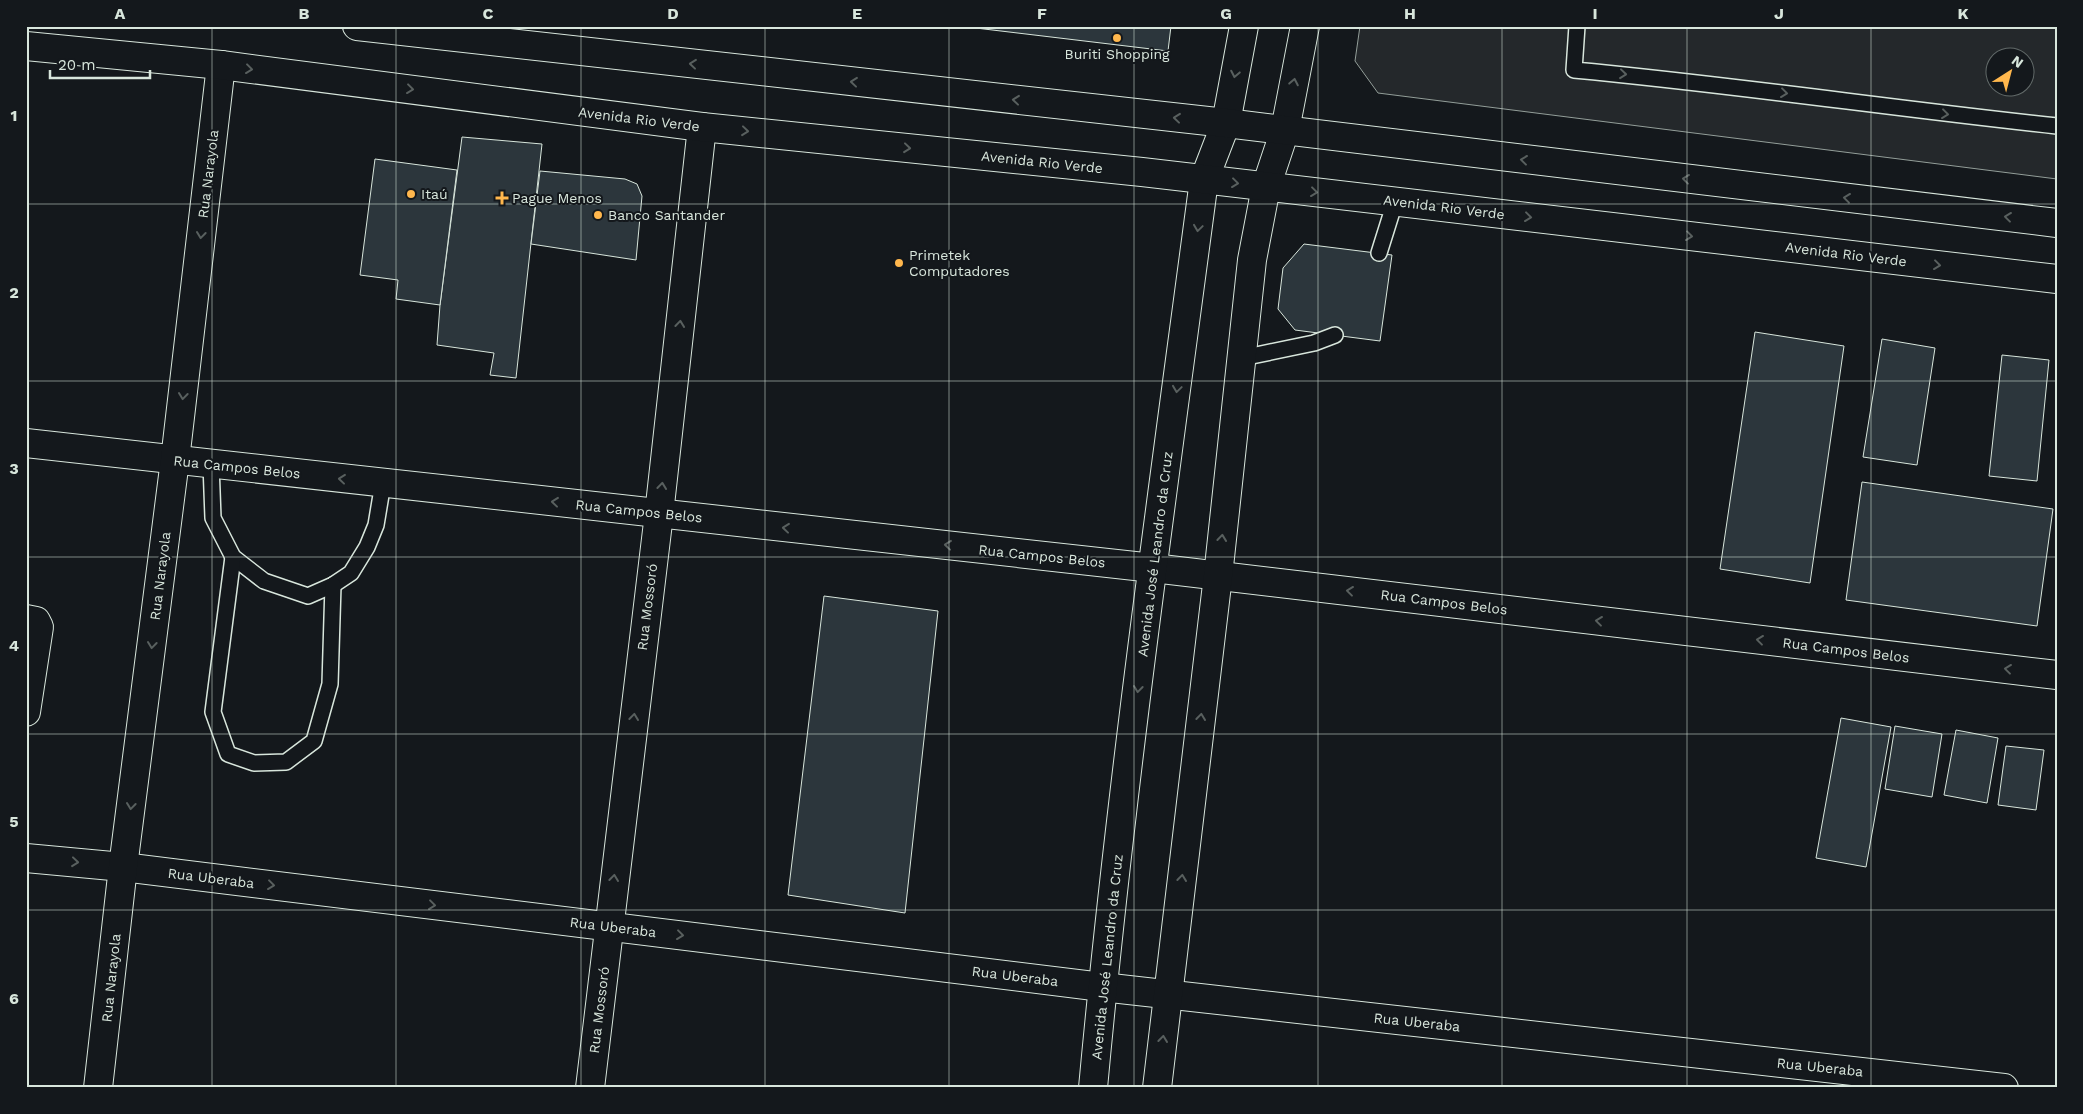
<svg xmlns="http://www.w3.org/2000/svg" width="2083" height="1114" viewBox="0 0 2083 1114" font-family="'Work Sans',sans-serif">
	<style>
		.parking { fill: #24282b; stroke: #939e99; fill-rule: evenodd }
		.building { fill: #2c363c; stroke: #d8e6dc }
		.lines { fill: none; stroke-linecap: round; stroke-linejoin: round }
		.service-casing { stroke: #d8e6dc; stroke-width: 18 }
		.minor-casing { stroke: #d8e6dc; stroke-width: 30 }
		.tertiary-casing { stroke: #d8e6dc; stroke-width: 30 }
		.primary-casing { stroke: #d8e6dc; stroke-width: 30 }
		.service { stroke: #14181c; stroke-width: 15 }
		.minor { stroke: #14181c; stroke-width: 28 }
		.tertiary { stroke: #14181c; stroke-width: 28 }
		.primary { stroke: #14181c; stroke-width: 28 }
		.oneway { stroke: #59605f }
		.grid { fill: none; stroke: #d8e6dc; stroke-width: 1; stroke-opacity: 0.55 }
		.poi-dot { fill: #ffb74d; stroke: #14181c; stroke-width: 2 }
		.labels { text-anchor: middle; stroke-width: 4; stroke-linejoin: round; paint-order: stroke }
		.poi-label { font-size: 14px; fill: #d8e6dc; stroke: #14181c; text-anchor: start }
		.street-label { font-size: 14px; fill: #d8e6dc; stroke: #14181c }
		.neatline { fill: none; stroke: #d8e6dc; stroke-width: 2 }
		.grid-label { font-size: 16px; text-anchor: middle; font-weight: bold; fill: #d8e6dc }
	</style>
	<rect width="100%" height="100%" fill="#14181c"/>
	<path class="parking" d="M1360 26H2057V179L1378 93 1355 61ZM1996 58H2026V88H1996Z"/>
	<g class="building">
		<path d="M959 26H1171L1168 51Z"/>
		<path d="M462 137 542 144 516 378 490 375 494 353 437 345 440 305Z"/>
		<path d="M375 159 457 170 440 305 396 299 398 280 360 275Z"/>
		<path d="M540 171 625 179 637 184 642 196 636 260 531 244Z"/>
		<path d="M1304 244 1392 255 1380 341 1295 330 1278 309 1283 268Z"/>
		<path d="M1755 332 1844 346 1810 583 1720 569Z"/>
		<path d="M1882 339 1935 348 1917 465 1863 457Z"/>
		<path d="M2002 355 2049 360 2037 481 1989 476Z"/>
		<path d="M1862 482 2053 509 2037 626 1846 600Z"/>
		<path d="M824 596 938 611 905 913 788 895Z"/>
		<path d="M1841 718 1891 727 1866 867 1816 858Z"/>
		<path d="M1895 726 1942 734 1932 797 1885 789Z"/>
		<path d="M1956 730 1998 738 1987 803 1944 795Z"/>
		<path d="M2006 746 2044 750 2036 810 1998 805Z"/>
	</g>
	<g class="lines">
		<g class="service-casing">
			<g id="service">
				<path d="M1577 26 1574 70C1736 85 1896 109 2057 126"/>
				<path d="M1379 253 1395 202"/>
				<path d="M1242 358 1314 343 1335 335"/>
				<path d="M211 464 213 518 233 557 264 581 308 596 333 585 351 573 367 547 376 525 383 483"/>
				<path d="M233 557 213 712 228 754 254 763 286 762 314 741 330 684 333 585"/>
			</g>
		</g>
		<g class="minor-casing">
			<g id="minor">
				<path d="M26 443 1153 568 2057 675"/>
				<path d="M26 619 36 621 39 627 26 712"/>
				<path d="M26 858 123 867 1102 987 2004 1088"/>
				<path d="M98 1088 123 867 175 460 221 65"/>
				<path d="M590 1088 659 514 702 127"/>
			</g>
		</g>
		<g class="tertiary-casing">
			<g id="tertiary">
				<path d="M1093 1088C1121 784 1164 482 1204 180L1226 123 1244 26"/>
				<path d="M1157 1088 1218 576 1252 260 1266 187 1285 130 1305 26"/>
			</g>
		</g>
		<g class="primary-casing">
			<g id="primary">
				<path d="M357 26 1226 123 2057 223"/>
				<path d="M26 46 221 65 702 127 1142 172 2057 279"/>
			</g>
		</g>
		<use href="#service" class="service"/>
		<use href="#minor" class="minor"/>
		<use href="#tertiary" class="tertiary"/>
		<use href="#primary" class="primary"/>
	</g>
	<defs><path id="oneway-chevron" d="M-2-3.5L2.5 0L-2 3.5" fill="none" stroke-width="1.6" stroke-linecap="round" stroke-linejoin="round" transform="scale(1.25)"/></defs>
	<g class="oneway">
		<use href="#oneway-chevron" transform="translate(693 64) rotate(-174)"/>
		<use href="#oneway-chevron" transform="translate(249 69) rotate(7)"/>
		<use href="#oneway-chevron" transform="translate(1235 74) rotate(101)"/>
		<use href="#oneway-chevron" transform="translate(1623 74) rotate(6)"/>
		<use href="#oneway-chevron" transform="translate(854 82) rotate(-174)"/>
		<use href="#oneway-chevron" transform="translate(1294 82) rotate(-79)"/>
		<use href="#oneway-chevron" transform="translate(410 89) rotate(7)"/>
		<use href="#oneway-chevron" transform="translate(1784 93) rotate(7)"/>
		<use href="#oneway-chevron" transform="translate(1016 100) rotate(-174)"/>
		<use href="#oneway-chevron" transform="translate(1945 114) rotate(7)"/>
		<use href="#oneway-chevron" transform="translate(1177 118) rotate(-174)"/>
		<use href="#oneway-chevron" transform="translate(745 131) rotate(6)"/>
		<use href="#oneway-chevron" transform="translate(907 148) rotate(6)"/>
		<use href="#oneway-chevron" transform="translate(1524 160) rotate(-173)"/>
		<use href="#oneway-chevron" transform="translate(1686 179) rotate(-173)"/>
		<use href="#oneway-chevron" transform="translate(1235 183) rotate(7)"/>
		<use href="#oneway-chevron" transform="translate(1314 192) rotate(7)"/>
		<use href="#oneway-chevron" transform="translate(1847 198) rotate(-173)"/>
		<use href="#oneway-chevron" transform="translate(1528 217) rotate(7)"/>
		<use href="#oneway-chevron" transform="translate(2008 217) rotate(-173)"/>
		<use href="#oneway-chevron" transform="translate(1198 228) rotate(98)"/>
		<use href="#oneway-chevron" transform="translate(201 235) rotate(97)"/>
		<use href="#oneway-chevron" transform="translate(1689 236) rotate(7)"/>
		<use href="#oneway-chevron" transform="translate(1937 265) rotate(7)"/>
		<use href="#oneway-chevron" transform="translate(680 324) rotate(-84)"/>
		<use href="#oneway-chevron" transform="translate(1177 389) rotate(98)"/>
		<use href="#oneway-chevron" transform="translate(183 396) rotate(97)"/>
		<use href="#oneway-chevron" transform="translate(342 479) rotate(-174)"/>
		<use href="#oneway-chevron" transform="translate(662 486) rotate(-84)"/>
		<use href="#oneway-chevron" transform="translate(555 502) rotate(-174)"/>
		<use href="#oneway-chevron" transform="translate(786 528) rotate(-174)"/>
		<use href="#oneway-chevron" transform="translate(1222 538) rotate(-84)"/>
		<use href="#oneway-chevron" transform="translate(948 545) rotate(-174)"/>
		<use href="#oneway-chevron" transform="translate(1350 591) rotate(-173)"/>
		<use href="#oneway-chevron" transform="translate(1599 621) rotate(-173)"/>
		<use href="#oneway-chevron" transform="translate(1760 640) rotate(-173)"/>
		<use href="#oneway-chevron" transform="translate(152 645) rotate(97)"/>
		<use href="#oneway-chevron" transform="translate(2008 669) rotate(-173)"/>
		<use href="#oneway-chevron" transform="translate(1138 689) rotate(97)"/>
		<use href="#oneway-chevron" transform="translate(634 717) rotate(-83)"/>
		<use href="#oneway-chevron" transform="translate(1201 717) rotate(-83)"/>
		<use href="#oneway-chevron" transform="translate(131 806) rotate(97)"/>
		<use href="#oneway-chevron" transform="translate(75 862) rotate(6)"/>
		<use href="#oneway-chevron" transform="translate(614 878) rotate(-83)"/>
		<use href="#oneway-chevron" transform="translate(1182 878) rotate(-83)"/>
		<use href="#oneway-chevron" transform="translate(271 885) rotate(7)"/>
		<use href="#oneway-chevron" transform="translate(432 905) rotate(7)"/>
		<use href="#oneway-chevron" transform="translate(680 935) rotate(7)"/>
		<use href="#oneway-chevron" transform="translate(1163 1039) rotate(-83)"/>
	</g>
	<path class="grid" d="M212 26V1088M396 26V1088M581 26V1088M765 26V1088M949 26V1088M1134 26V1088M1318 26V1088M1502 26V1088M1687 26V1088M1871 26V1088M26 204H2057M26 381H2057M26 557H2057M26 734H2057M26 910H2057"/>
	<g class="poi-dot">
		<circle cx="1117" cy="38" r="5"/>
		<circle cx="411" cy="194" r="5"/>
		<path d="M499.5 190.5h5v5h5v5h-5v5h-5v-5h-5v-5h5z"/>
		<circle cx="598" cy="215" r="5"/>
		<circle cx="899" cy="263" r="5"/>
	</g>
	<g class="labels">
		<g class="poi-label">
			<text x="1117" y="59" text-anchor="middle">Buriti Shopping</text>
			<text x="421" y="199">Itaú</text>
			<text x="512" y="203">Pague Menos</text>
			<text x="608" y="220">Banco Santander</text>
			<text x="909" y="260">Primetek<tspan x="909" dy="16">Computadores</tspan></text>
		</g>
		<g class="street-label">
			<text transform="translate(639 119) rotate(7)" y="5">Avenida Rio Verde</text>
			<text transform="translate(1042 162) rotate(6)" y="5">Avenida Rio Verde</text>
			<text transform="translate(208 174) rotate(-83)" y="5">Rua Narayola</text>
			<text transform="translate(1444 207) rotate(7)" y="5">Avenida Rio Verde</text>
			<text transform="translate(1846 254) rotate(7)" y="5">Avenida Rio Verde</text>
			<text transform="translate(237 467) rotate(6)" y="5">Rua Campos Belos</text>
			<text transform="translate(639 511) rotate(6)" y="5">Rua Campos Belos</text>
			<text transform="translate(1155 554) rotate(-83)" y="5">Avenida José Leandro da Cruz</text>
			<text transform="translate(1042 556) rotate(6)" y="5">Rua Campos Belos</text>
			<text transform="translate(160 576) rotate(-83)" y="5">Rua Narayola</text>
			<text transform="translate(1444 602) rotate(7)" y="5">Rua Campos Belos</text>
			<text transform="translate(647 607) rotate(-83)" y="5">Rua Mossoró</text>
			<text transform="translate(1846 650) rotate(7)" y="5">Rua Campos Belos</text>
			<text transform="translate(211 878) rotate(7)" y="5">Rua Uberaba</text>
			<text transform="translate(613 927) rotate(7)" y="5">Rua Uberaba</text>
			<text transform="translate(1107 957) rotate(-84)" y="5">Avenida José Leandro da Cruz</text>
			<text transform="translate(1015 976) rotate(7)" y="5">Rua Uberaba</text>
			<text transform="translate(111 978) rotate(-84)" y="5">Rua Narayola</text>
			<text transform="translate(599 1010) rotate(-83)" y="5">Rua Mossoró</text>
			<text transform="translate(1417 1022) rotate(6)" y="5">Rua Uberaba</text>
			<text transform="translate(1820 1067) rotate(6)" y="5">Rua Uberaba</text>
		</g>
	</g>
	<rect width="2083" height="1114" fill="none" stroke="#14181c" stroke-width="55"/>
	<g transform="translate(2010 72) rotate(36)"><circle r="24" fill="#14181c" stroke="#626a69"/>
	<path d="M0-4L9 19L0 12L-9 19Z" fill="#ffb74d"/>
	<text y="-8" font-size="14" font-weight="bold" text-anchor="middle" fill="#d8e6dc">N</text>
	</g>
	<path d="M50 70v8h100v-8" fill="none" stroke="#d8e6dc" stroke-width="2.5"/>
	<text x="58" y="70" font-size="15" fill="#d8e6dc" stroke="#14181c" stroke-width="4" paint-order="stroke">20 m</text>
	<rect x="28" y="28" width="2028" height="1058" class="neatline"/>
	<g class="grid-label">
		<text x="120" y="19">A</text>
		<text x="304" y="19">B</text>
		<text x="488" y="19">C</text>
		<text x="673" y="19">D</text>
		<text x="857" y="19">E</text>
		<text x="1042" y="19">F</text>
		<text x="1226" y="19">G</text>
		<text x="1410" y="19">H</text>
		<text x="1595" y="19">I</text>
		<text x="1779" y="19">J</text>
		<text x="1963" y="19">K</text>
		<text x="14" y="121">1</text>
		<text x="14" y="298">2</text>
		<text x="14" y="474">3</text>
		<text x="14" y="651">4</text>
		<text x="14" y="827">5</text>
		<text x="14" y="1004">6</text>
	</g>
</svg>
